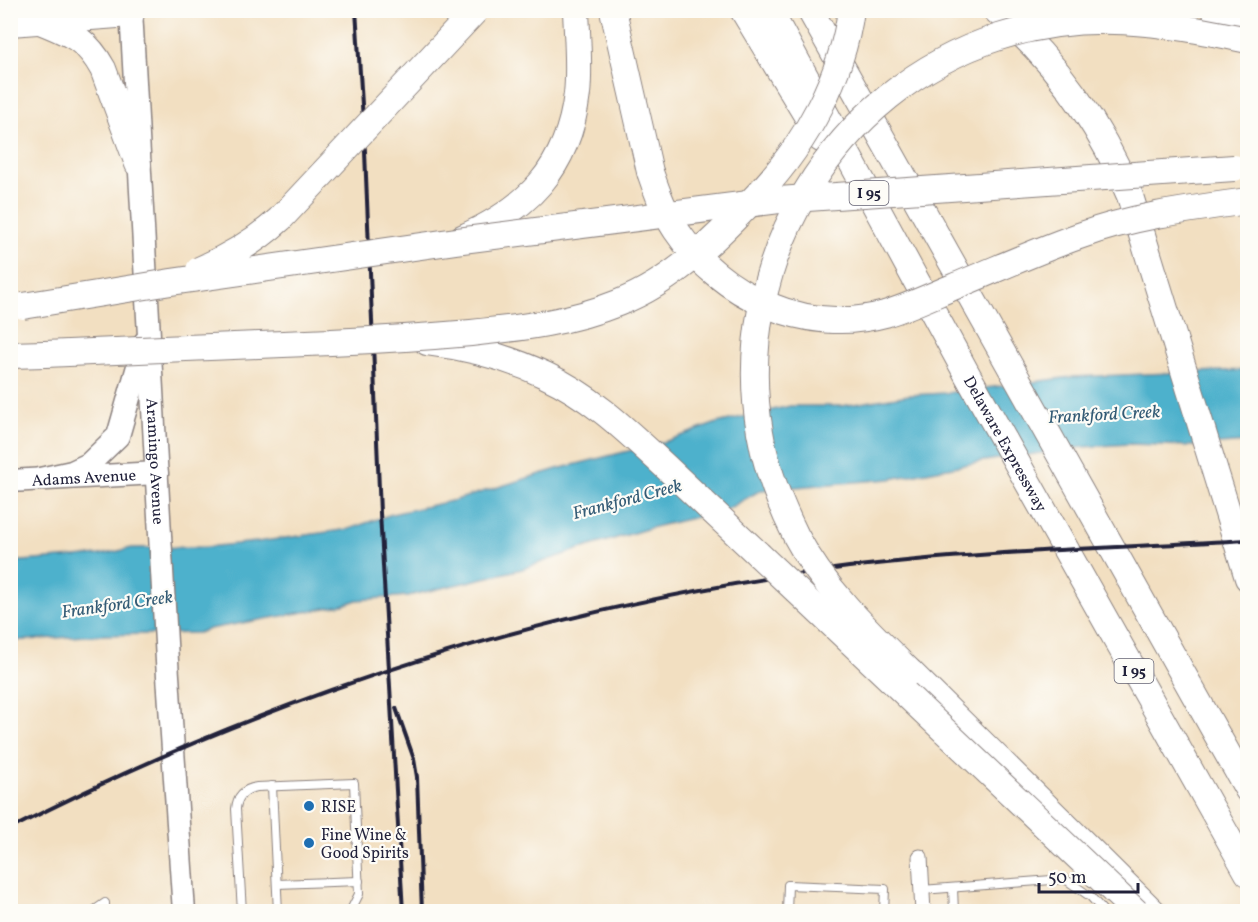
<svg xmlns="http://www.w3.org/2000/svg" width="1258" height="922" viewBox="0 0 1258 922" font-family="Vollkorn,serif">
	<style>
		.water { fill: #4db1cc; stroke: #386a84; stroke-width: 1.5 }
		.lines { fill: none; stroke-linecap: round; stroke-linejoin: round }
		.lane-casing { stroke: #8a807e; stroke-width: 10 }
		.street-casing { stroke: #8a807e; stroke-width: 17 }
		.primary-casing { stroke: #8a807e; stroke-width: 25 }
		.highway-casing { stroke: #8a807e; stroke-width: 28 }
		.lane { stroke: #fff; stroke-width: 8 }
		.street { stroke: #fff; stroke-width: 15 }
		.primary { stroke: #fff; stroke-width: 22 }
		.highway { stroke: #fff; stroke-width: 26 }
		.rail { stroke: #22223b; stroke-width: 4 }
		.highway-bridge-casing { stroke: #8a807e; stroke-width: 28; stroke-linecap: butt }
		.highway-bridge { stroke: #fff; stroke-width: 26 }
		.poi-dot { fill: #1f6fb2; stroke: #fdfcf7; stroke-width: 2 }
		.labels { text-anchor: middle; stroke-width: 4.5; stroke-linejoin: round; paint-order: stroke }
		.shield { fill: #fdfcf7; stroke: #646373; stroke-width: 1.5 }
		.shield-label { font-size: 15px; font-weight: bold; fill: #22223b }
		.street-label { font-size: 16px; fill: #22223b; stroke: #fdfcf7 }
		.poi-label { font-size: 16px; fill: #22223b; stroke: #fdfcf7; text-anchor: start }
		.water-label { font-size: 18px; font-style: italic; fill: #335b75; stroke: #fdfcf7 }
	</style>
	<rect width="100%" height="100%" fill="#fdfcf7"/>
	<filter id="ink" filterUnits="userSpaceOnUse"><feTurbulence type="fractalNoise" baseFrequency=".0167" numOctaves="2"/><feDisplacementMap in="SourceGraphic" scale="12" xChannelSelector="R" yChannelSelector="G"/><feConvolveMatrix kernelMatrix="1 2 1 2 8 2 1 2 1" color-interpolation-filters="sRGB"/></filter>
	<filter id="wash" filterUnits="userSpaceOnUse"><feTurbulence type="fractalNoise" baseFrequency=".008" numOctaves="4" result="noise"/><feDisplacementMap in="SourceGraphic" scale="24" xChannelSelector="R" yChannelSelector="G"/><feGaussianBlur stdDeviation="1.35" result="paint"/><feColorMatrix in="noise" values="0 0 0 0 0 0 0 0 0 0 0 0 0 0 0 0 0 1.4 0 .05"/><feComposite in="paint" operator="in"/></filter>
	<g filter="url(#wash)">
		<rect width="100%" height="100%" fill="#f2dfc1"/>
		<path class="water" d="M1247 370V442L1192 446 1129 444 1084 447 984 461 890 479 761 490 726 510 650 528 577 550 522 569 408 596 357 600 343 605 209 629 198 633 101 635 11 641 10 562 100 555 132 548 206 547 257 542 349 529 392 514 456 500 557 469 664 442 717 423 790 406H842L909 395 946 393 1072 377Z"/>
	</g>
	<g filter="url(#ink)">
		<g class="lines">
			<g class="lane-casing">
				<g id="lane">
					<path d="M272 786 278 912"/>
					<path d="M277 884 359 881"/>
					<path d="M953 888 954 912"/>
					<path d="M922 890 1065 879 1091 897 1104 912"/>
					<path d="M92 912 105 903V912"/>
					<path d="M242 912 236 809C237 796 244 789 257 787L354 783 359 894 350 912"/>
					<path d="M787 912 788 885 885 889 884 912"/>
				</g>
			</g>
			<g class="street-casing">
				<path id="street" d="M920 857 923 912"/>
			</g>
			<g class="primary-casing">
				<g id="primary">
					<path id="s1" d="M131 10 167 661 184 912"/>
					<path d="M40 479 72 472 89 464 118 436 145 342"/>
					<path id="s2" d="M10 481 157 473"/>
				</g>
			</g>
			<g class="highway-casing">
				<g id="highway">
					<path d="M613 10 650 172"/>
					<path d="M743 10 821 139"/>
					<path id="s3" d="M769 10 968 376 1248 873"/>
					<path d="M810 10 1248 790"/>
					<path d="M996 10C1056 61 1100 124 1130 196L1248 578"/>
					<path d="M1215 10 1248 20"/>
					<path d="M40 21C71 34 86 38 103 69L138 164"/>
					<path d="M10 23 131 14"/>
					<path d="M462 238C527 209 568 169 577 94 580 67 577 38 576 10"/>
					<path d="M427 342C468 347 507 357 545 375 593 397 630 434 668 469 698 497 728 526 758 554"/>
					<path d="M10 355 45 354"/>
					<path d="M910 672 1153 912"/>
				</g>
			</g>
			<use href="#lane" class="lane"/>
			<use href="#street" class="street"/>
			<use href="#primary" class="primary"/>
			<use href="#highway" class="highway"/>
			<g class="rail">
				<path d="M356 10 365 152 380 513 403 912"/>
				<path d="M396 708 414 759 417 777 422 912"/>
				<path d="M10 829C272 694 556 603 849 567 981 551 1115 548 1248 540"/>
			</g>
			<g class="highway-bridge-casing">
				<g id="highway-bridge">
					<path d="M650 172C657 192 664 212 676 230 720 296 806 336 885 314 908 307 931 296 953 287 995 270 1036 251 1079 236 1134 216 1190 209 1248 201"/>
					<path d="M199 270C229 257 255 242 280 219L476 10"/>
					<path d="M23 306 171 282 456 241 779 200 1234 168"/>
					<path d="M45 354C141 350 236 346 331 342 378 340 425 337 471 333 521 328 571 322 618 303 675 281 721 234 762 190 807 141 842 77 851 10"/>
					<path d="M758 554 1136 912"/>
					<path d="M910 672C868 631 824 589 796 536 780 504 766 468 760 432 730 263 835 89 999 37 1088 9 1160 22 1248 40"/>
				</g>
			</g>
			<use href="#highway-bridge" class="highway-bridge"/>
		</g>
	</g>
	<g class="poi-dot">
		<circle cx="309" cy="806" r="6"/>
		<circle cx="309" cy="843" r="6"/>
	</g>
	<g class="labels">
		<g class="shield">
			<rect x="849.5" y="181" width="39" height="24" rx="4.5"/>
			<rect x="1114.5" y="659" width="39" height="24" rx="4.5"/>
		</g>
		<g class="shield-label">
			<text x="869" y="198">I 95</text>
			<text x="1134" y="676">I 95</text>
		</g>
		<g class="street-label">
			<text dy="6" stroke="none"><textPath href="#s3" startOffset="494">Delaware Expressway</textPath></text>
			<text dy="6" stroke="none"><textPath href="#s1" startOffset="452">Aramingo Avenue</textPath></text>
			<text dy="6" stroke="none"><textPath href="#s2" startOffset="74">Adams Avenue</textPath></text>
		</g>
		<g class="poi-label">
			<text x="321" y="812">RISE</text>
			<text x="321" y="840">Fine Wine &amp;<tspan x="321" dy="18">Good Spirits</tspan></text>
		</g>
		<g class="water-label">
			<text transform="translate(1104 414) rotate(-3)" y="6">Frankford Creek</text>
			<text transform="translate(627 499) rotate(-15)" y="6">Frankford Creek</text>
			<text transform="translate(117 604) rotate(-8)" y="6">Frankford Creek</text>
		</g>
	</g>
	<rect width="1258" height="922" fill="none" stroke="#fdfcf7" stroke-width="36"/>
	<path d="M1039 883v9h99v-9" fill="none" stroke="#22223b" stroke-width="3"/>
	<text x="1048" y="883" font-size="18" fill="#22223b" stroke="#fdfcf7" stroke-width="4.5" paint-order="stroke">50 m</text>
</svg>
